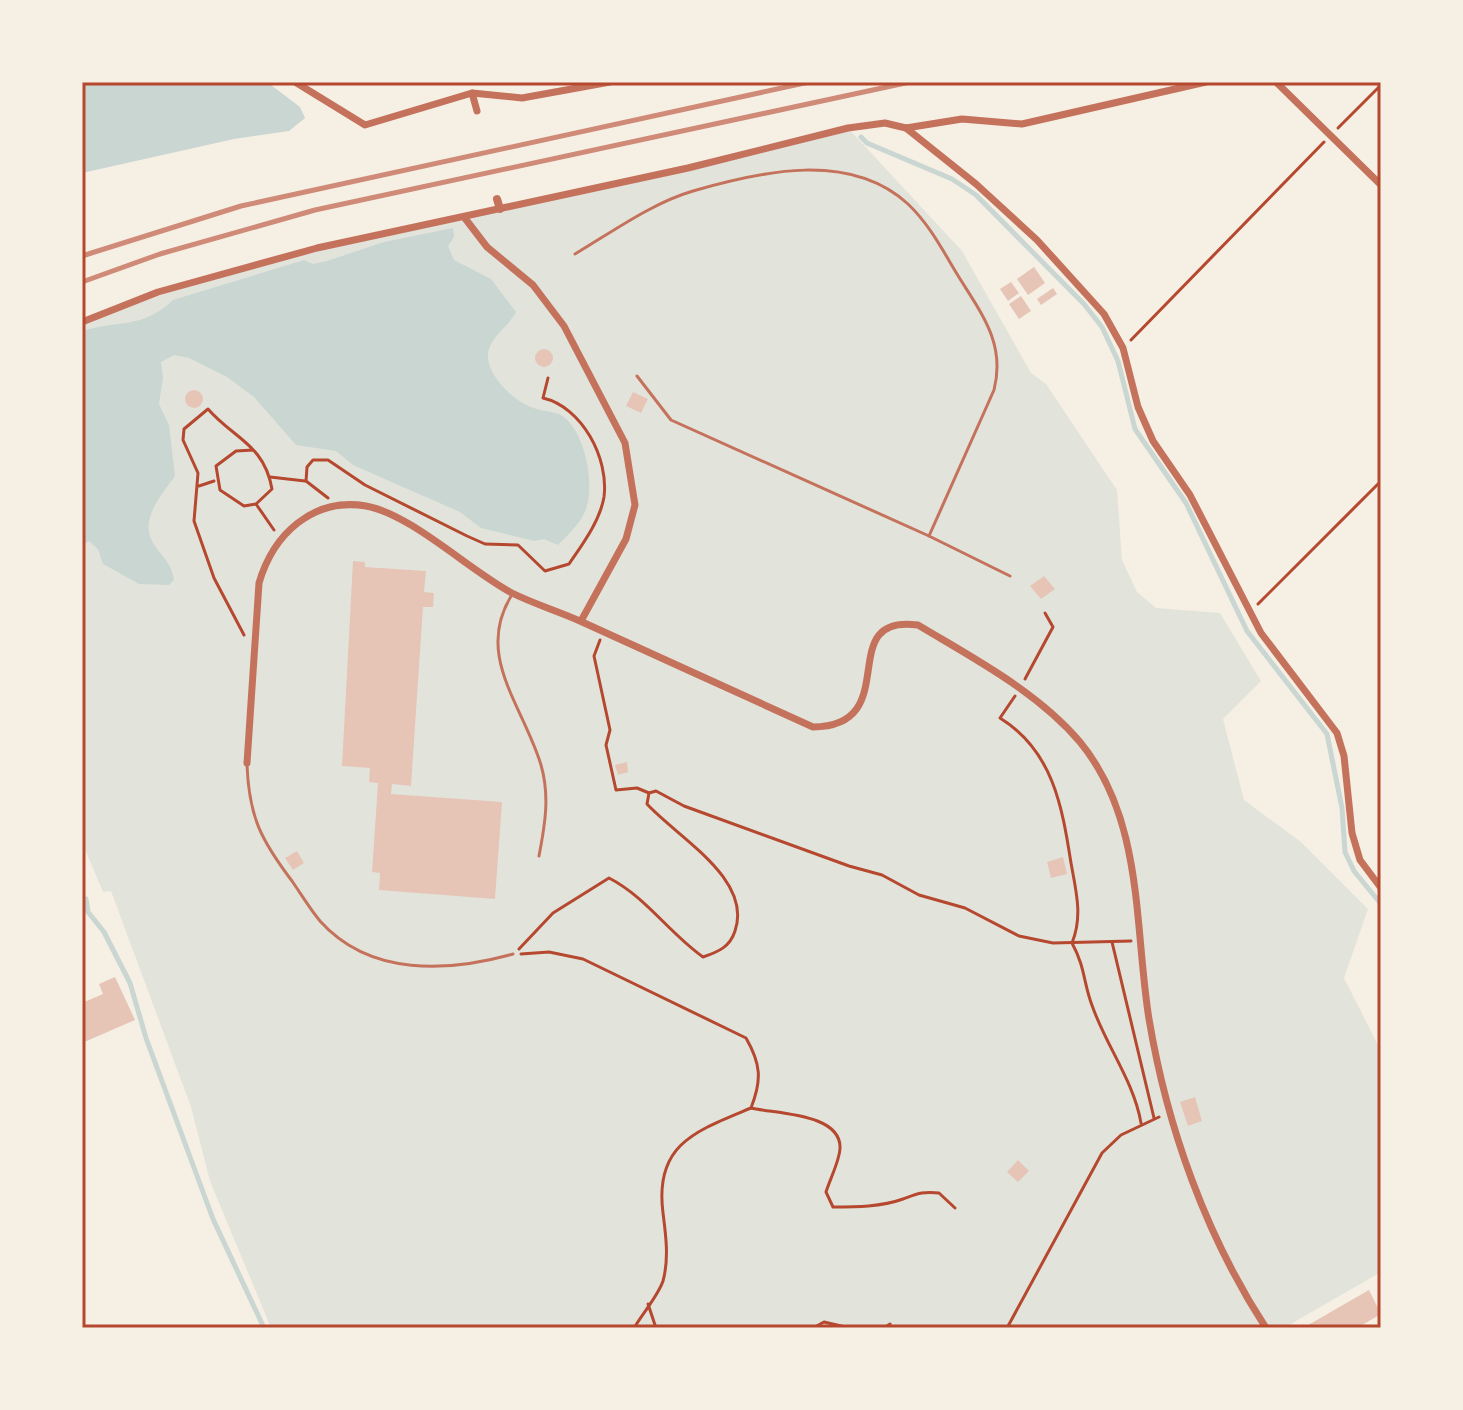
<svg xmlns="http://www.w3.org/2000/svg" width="1463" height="1410" viewBox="0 0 1463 1410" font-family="'Nunito Sans',sans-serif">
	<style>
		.green { fill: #e2e4dc }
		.water { fill: #c9d6d2 }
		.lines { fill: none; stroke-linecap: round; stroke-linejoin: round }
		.stream { stroke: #c9d6d2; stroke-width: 5 }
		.building { fill: #e6c5b7 }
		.path { stroke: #b5482f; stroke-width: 3 }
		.service { stroke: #c5725c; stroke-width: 3 }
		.minor { stroke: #c5725c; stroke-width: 7 }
		.tertiary { stroke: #c5725c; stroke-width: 8 }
		.rail { stroke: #cf8b77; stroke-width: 5 }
		.neatline { fill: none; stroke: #b5482f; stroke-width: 3 }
	</style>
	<rect width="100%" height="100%" fill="#f6efe4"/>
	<path class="green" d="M848 128 962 251 1031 373 1046 384 1117 490 1122 560 1137 592 1156 608 1220 613 1261 681 1223 719 1244 800 1301 842 1368 909 1344 978 1381 1051V1272L1284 1328H271L210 1181 191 1107 111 891 103 892 82 842V322L158 292 317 248Z"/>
	<g class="water">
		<path d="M82 82H267L300 107 305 118 289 131 234 139 82 173Z"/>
		<path d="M453 228 454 237 448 246 454 260 491 279 516 312C508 328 487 338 488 358 490 378 513 400 531 407 540 411 553 411 561 415 585 430 594 481 587 506 583 521 569 534 558 545L544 539 534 541 481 528 460 512 353 465 336 451 296 445 254 397 227 377 189 358 174 355 161 362 163 378 159 404 169 425 175 476C161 496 137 521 155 546 164 559 172 564 174 580L169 585 139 584 103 564 98 549 89 541 82 545V331C118 320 143 329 173 300L304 260 313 264 327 261 384 242Z"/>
	</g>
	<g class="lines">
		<g class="stream">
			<path d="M861 137 867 143 952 179 976 195 1084 304 1102 327 1118 361 1135 429 1186 503 1247 631 1327 734 1342 808 1345 852 1354 871 1381 904"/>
			<path d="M86 899 88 912 104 932 130 983 146 1038 213 1219 264 1328"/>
		</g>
	</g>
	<g class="building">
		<path d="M1034 267 1045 283 1028 295 1017 279Z"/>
		<path d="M1011 282 1019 293 1008 301 1000 289Z"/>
		<path d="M1053 288 1057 294 1041 305 1037 299Z"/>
		<path d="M1021 296 1031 311 1019 319 1009 304Z"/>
		<circle cx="544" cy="358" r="9"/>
		<circle cx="194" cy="399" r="9"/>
		<path d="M633 392 648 399 641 413 626 406Z"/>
		<path d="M353 561 365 562V567L426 571 424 592 434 593 433 607H423L411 786 392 784 391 794 502 802 495 899 379 890 380 873 372 872 378 783 369 782 370 768 342 766Z"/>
		<path d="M1044 576 1055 589 1041 599 1030 586Z"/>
		<path d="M627 762 628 772 618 775 615 765Z"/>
		<path d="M297 851 304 863 293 870 285 858Z"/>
		<path d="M1063 857 1067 874 1051 878 1047 862Z"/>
		<path d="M115 977 135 1020 82 1043V1003L103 994 99 984Z"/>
		<path d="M1195 1097 1202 1121 1188 1126 1180 1102Z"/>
		<path d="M1018 1160 1029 1171 1018 1182 1007 1172Z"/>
		<path d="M1369 1290 1381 1314 1357 1328H1303Z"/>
	</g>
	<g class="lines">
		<g class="path">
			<path d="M1338 128 1381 85"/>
			<path d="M1131 340 1324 142"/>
			<path d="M270 477 305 481"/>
			<path d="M199 486 214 481"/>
			<path d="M328 498 306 481 307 467 313 460H328L365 485 467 536 485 544 518 545 545 571 569 564C582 545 600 521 604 497 609 458 582 407 543 398L548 378"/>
			<path d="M256 504 274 530"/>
			<path d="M1258 604 1381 481"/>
			<path d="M244 635 214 578 194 521 198 473 183 440 184 429 208 409C234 439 264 444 272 489L256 504 244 506 220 490 216 466 236 451 253 450"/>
			<path d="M600 640 594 656 610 730 606 745 616 790 637 788 649 793"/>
			<path d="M1025 679 1053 627 1045 613"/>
			<path d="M1015 696 1000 718C1053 751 1062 806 1071 863 1076 891 1083 916 1072 943 1086 969 1083 983 1093 1008 1107 1047 1134 1082 1141 1123"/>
			<path d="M1112 942 1154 1118"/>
			<path d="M519 949 553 913 609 878C646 897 669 933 703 957 718 952 730 947 735 931 753 879 677 837 647 804L649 793 656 791 684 806 849 866 882 875 919 895 965 908 1019 936 1053 943 1131 941"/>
			<path d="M521 954 549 952 583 959 746 1038C761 1064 762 1080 751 1108 696 1131 654 1144 663 1213 666 1236 669 1259 663 1281 658 1296 642 1314 634 1328"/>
			<path d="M751 1108C776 1114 842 1113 840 1149 839 1162 830 1179 826 1192L833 1207C856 1207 881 1207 903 1199 917 1194 923 1191 939 1193L955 1208"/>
			<path d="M648 1304 656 1328"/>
			<path d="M813 1328 824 1322 850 1328"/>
			<path d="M884 1328 890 1324"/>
			<path d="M1007 1328 1102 1153 1121 1135 1159 1117"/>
		</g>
		<g class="service">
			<path d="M575 254C612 232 652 203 693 191 762 171 850 151 908 204 929 224 942 249 957 274 981 313 1006 343 994 390L929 536"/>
			<path d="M637 376 671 420 929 536 1010 576"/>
			<path d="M513 593C473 654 523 705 541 765 550 796 545 825 539 856"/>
			<path d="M247 765C249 817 261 840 292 881 301 894 310 909 320 921 370 977 449 972 513 954"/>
		</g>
		<g class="minor">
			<path d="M295 82 365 125 472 93 522 98 610 82"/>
			<path d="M1276 82 1381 185"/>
			<path d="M472 93 477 111"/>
			<path d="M906 128 976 184 1037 240 1104 314 1123 348 1138 407 1153 441 1190 495 1261 633 1337 733 1344 756 1352 833 1360 860 1381 888"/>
			<path d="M464 217 487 247 533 285 564 326 625 443 635 505 626 539 581 621"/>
			<path d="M82 322 158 292 317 248 688 168 848 128 885 123 906 128 962 119 1022 124 1206 82"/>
			<path d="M247 763 259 583C273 535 312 497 366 506 411 514 470 571 512 593 534 604 558 611 580 621 658 656 735 692 813 727 906 726 832 613 918 625 973 658 1038 692 1080 742 1144 820 1134 925 1149 1019 1167 1127 1206 1236 1266 1328"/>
		</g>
		<path class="tertiary" d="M497 199 500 209"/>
		<g class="rail">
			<path d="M82 256 241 206 809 82"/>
			<path d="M82 282 160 254 315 210 910 82"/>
		</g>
	</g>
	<rect width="1463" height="1410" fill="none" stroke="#f6efe4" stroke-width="168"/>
	<rect x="84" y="84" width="1295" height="1242" class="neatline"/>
</svg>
